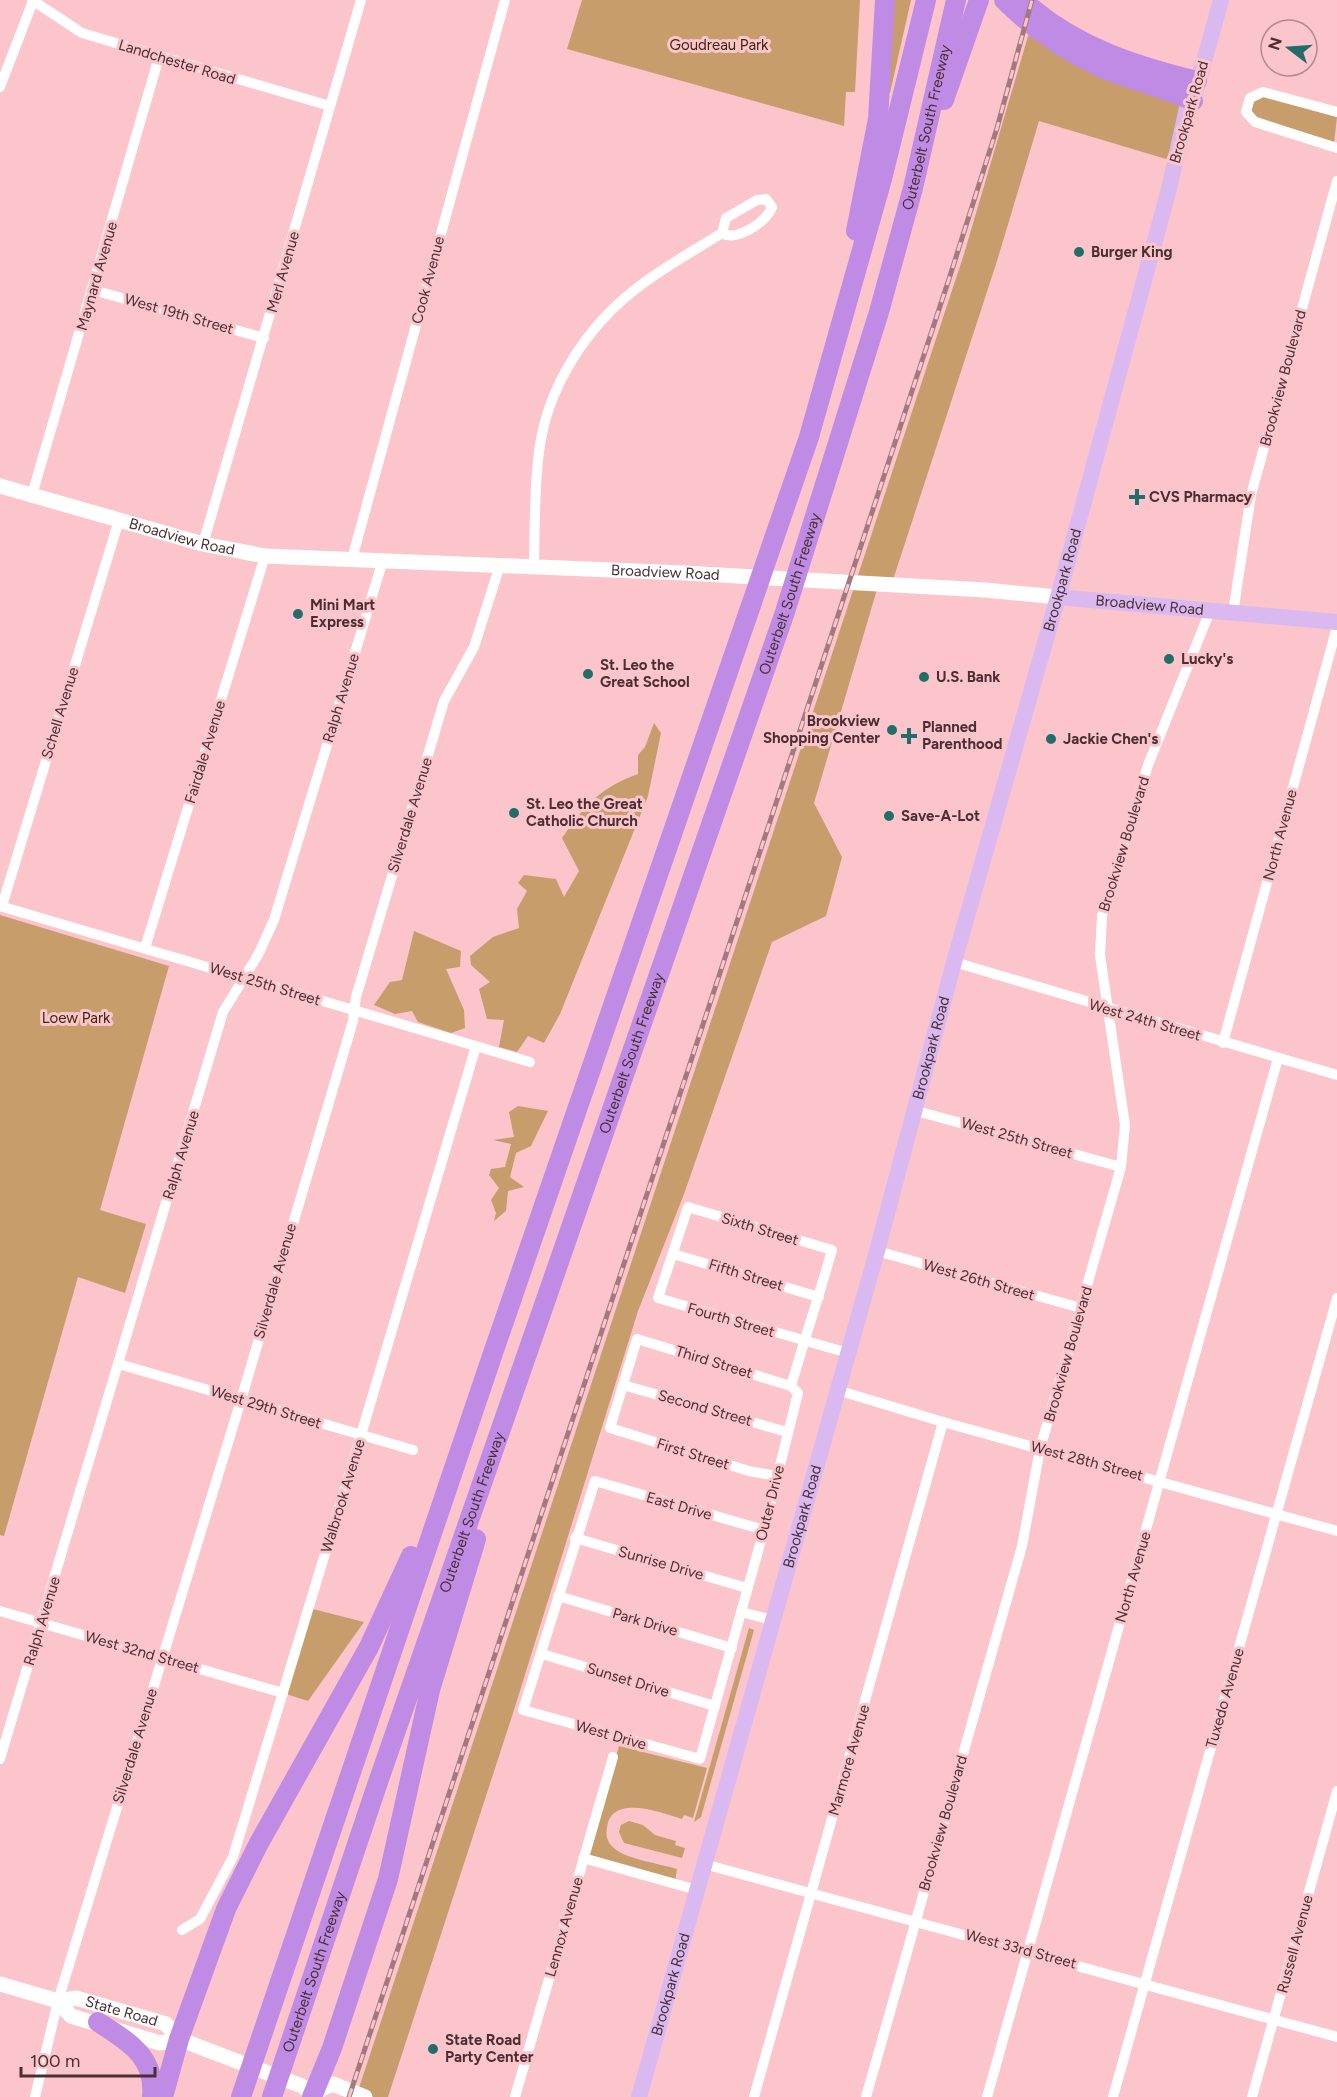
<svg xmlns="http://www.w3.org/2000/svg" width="1337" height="2097" viewBox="0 0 1337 2097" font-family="Figtree,sans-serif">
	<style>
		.green { fill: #c79d6b }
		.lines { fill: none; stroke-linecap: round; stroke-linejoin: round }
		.street { stroke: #fff; stroke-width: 10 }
		.secondary { stroke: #fff; stroke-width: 15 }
		.primary { stroke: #d9b9ef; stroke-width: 16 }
		.highway { stroke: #c08be4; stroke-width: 20 }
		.rail-casing { stroke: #a2797e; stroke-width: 5 }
		.rail { stroke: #fcc5cb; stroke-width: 3; stroke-dasharray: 9; stroke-linecap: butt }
		.poi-dot { fill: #226d69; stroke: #fcc5cb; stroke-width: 2 }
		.labels { text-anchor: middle; stroke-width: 6; stroke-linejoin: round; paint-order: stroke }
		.park-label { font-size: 15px; fill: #3c270c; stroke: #fcc5cb }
		.street-label { font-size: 15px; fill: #492e32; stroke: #fcc5cb }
		.poi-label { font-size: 15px; font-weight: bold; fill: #492e32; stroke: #fcc5cb; text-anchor: start }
	</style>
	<rect width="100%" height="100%" fill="#fcc5cb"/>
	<g class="green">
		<path d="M582 0H860L855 92H846L844 126 567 49Z"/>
		<path d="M890 0H911L890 93 884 92Z"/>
		<path d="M1031 26 1193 101 1176 162 1039 121 997 261 891 586H878L814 803 842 857 826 916 772 942 684 1194 638 1311 514 1710 388 2097H356L964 254Z"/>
		<path d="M1265 96 1337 117 1334 143 1252 115 1251 103Z"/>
		<path d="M654 723 661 733 648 796 560 1014 544 1043 528 1036 517 1052 499 1047 504 1020 487 1019 479 989 490 982 471 965 470 956 493 937 519 928 517 909 527 891 518 883 524 875 556 879 564 897 579 871 562 838C584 806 601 787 638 774V755L645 747Z"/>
		<path d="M0 915 169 966 100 1210 146 1224 125 1293 78 1277 4 1536 0 1535Z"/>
		<path d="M414 931 461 951 460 967 446 969 464 1010 465 1028 451 1033 418 1022 412 1011 395 1014 374 1005 390 982 402 980Z"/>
		<path d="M518 1106 548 1111 531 1146 516 1153 510 1177 524 1187 508 1191 506 1211 494 1221 496 1213 491 1200 499 1188 489 1175 491 1169 505 1167 511 1144 493 1140 514 1137 509 1112Z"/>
		<path d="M309 1608 364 1622 308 1701 283 1693Z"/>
		<path d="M749 1628 754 1630 701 1817 694 1822Z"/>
		<path d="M619 1746 707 1768 693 1818 684 1815 682 1819C662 1813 611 1793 607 1828 605 1836 608 1844 615 1849 627 1859 661 1864 677 1869L675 1882 588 1858Z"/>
		<path d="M629 1821 643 1825 655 1835 676 1841 675 1845 685 1848 682 1858 624 1843 619 1832 621 1825Z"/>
	</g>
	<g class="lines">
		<g class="street">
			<path d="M32 0 82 33 330 106"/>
			<path d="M0 87 33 1"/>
			<path d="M1337 112 1263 92 1250 98 1246 112 1255 122 1337 148"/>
			<path d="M766 199 772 207C767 222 736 242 722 233L726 218 757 200Z"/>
			<path d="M93 290 264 338"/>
			<path d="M32 495 159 57"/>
			<path d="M203 544 361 0"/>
			<path d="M352 559 505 0"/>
			<path d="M534 566C535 528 534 489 539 452 547 386 588 324 641 285 666 266 695 250 722 233"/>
			<path d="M1233 613 1251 495 1337 181"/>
			<path d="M0 906 530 1062"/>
			<path d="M2 906 119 520"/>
			<path d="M145 948 265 556"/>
			<path d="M954 962 1337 1075"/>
			<path d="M1223 1043 1337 627"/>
			<path d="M913 1110 1121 1167"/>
			<path d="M877 1251 1081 1308"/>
			<path d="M673 1254 819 1297"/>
			<path d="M119 1364 413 1450"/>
			<path d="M623 1385 787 1432"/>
			<path d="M837 1390 943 1422 1337 1531"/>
			<path d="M776 1476 749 1471 610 1428 637 1339 791 1386"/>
			<path d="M764 1530 595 1481 523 1710 700 1759 764 1530 798 1393 791 1386C804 1341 819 1296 832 1250L688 1207 658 1298 848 1353"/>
			<path d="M575 1538 747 1588"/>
			<path d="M558 1596 732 1648"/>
			<path d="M0 1611 283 1693"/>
			<path d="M741 1612 772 1620"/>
			<path d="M542 1654 715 1706"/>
			<path d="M0 1759 223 1012 258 955 274 920 383 560"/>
			<path d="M583 1858 697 1890"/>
			<path d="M704 1864 1337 2037"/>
			<path d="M182 1930 200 1919 233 1857 361 1435 476 1046"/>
			<path d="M35 2097 58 2001 241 1400 353 1021 356 997 444 701 474 647 500 565"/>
			<path d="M515 2097 613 1757"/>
			<path d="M754 2097 943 1422"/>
			<path d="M866 2097 1022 1546 1040 1449 1121 1167 1125 1125 1100 955 1102 916 1148 765 1210 611"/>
			<path d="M987 2097 1278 1058"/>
			<path d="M1113 2097 1337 1298"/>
			<path d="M1252 2097 1337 1791"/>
		</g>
		<g class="secondary">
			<path id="s1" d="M0 486 203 544 265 556 684 573 985 590 1058 597"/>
			<path id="s2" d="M0 1984 58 2001 76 1998 166 2024 179 2039 302 2086 317 2097"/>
			<path d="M58 2001 71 2016 160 2043 179 2039"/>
			<path d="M314 2092 333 2084 365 2097"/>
		</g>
		<g class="primary">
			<path id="s3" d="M1058 597 1337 622"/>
			<path id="s4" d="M639 2097 877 1251 954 962 1058 597 1169 189 1187 108 1193 101 1221 0"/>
		</g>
		<g class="highway">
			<path d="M1004 0C1032 28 1065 51 1102 68 1132 81 1164 87 1193 101"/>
			<path d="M1027 4C1076 47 1135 66 1197 81"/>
			<path d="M944 100 979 0"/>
			<path d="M856 231 878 119 885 0"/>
			<path d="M98 2022C127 2041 156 2056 152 2097"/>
			<path d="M163 2097 179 2039 226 1909 259 1843 369 1647 411 1556"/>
			<path d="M241 2097 491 1359 809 437 882 179 926 0"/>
			<path id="s5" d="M272 2097 376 1788 785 612 879 312 913 188 956 0"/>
			<path d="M312 2097 332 2048 388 1879 430 1690 476 1539"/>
		</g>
		<g class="rail-casing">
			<path id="rail" d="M349 2097 949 279 997 128 1032 0"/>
		</g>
		<use href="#rail" class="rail"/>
	</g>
	<g class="poi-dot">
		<circle cx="1079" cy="252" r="6"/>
		<path d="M1134 488h6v6h6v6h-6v6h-6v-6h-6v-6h6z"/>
		<circle cx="298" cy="614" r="6"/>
		<circle cx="1169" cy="659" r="6"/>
		<circle cx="588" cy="674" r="6"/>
		<circle cx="924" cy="677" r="6"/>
		<circle cx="892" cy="730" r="6"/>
		<path d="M906 727h6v6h6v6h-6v6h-6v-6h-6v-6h6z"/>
		<circle cx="1051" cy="739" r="6"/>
		<circle cx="514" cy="813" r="6"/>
		<circle cx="889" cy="816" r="6"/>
		<circle cx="433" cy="2049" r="6"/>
	</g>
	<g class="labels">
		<g class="park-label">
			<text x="719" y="50">Goudreau Park</text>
			<text x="76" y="1023">Loew Park</text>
		</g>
		<g class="street-label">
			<text transform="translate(177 62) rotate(17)" y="5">Landchester Road</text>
			<text transform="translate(1189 112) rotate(-74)" y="5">Brookpark Road</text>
			<text dy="5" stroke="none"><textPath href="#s5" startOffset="2076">Outerbelt South Freeway</textPath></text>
			<text transform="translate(283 272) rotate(-74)" y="5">Merl Avenue</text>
			<text transform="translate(97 276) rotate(-74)" y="5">Maynard Avenue</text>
			<text transform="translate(428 280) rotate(-75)" y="5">Cook Avenue</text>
			<text transform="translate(179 314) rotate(16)" y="5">West 19th Street</text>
			<text transform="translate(1283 378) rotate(-75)" y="5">Brookview Boulevard</text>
			<text dy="5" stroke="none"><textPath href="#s1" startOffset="189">Broadview Road</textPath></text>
			<text dy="5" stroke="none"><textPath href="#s1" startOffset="675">Broadview Road</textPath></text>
			<text dy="5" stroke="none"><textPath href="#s4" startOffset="1575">Brookpark Road</textPath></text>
			<text dy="5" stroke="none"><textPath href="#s5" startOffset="1590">Outerbelt South Freeway</textPath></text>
			<text dy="5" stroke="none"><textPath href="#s3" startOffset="92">Broadview Road</textPath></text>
			<text transform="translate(341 698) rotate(-73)" y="5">Ralph Avenue</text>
			<text transform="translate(60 713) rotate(-73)" y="5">Schell Avenue</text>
			<text transform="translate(205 752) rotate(-73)" y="5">Fairdale Avenue</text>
			<text transform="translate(410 815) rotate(-73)" y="5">Silverdale Avenue</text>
			<text transform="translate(1280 835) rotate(-75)" y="5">North Avenue</text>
			<text transform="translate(1124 844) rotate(-73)" y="5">Brookview Boulevard</text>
			<text transform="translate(265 984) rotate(17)" y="5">West 25th Street</text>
			<text transform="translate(1145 1020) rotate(16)" y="5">West 24th Street</text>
			<text dy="5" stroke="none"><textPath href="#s4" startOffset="1089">Brookpark Road</textPath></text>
			<text dy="5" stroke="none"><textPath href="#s5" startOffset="1104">Outerbelt South Freeway</textPath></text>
			<text transform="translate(1017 1138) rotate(16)" y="5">West 25th Street</text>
			<text transform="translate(181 1155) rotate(-73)" y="5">Ralph Avenue</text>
			<text transform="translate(760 1229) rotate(17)" y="5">Sixth Street</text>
			<text transform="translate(746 1275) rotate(17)" y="5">Fifth Street</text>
			<text transform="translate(979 1280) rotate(16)" y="5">West 26th Street</text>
			<text transform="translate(275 1281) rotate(-74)" y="5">Silverdale Avenue</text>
			<text transform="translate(731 1320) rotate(16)" y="5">Fourth Street</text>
			<text transform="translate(1068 1354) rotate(-74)" y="5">Brookview Boulevard</text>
			<text transform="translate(714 1362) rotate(17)" y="5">Third Street</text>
			<text transform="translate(266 1407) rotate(17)" y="5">West 29th Street</text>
			<text transform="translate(705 1408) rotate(16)" y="5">Second Street</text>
			<text transform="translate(693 1454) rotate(17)" y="5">First Street</text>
			<text transform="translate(1087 1461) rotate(15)" y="5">West 28th Street</text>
			<text transform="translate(343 1496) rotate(-73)" y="5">Walbrook Avenue</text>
			<text transform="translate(770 1503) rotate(-76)" y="5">Outer Drive</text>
			<text transform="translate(679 1506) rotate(16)" y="5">East Drive</text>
			<text dy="5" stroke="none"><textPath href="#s5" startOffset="618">Outerbelt South Freeway</textPath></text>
			<text dy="5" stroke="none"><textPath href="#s4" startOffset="603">Brookpark Road</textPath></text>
			<text transform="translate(661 1563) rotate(16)" y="5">Sunrise Drive</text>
			<text transform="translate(1133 1577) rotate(-74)" y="5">North Avenue</text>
			<text transform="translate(42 1621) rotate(-73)" y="5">Ralph Avenue</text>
			<text transform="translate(645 1622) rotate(16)" y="5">Park Drive</text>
			<text transform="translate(142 1652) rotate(16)" y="5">West 32nd Street</text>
			<text transform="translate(628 1680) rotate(17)" y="5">Sunset Drive</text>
			<text transform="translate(1225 1698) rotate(-74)" y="5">Tuxedo Avenue</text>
			<text transform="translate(611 1735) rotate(16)" y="5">West Drive</text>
			<text transform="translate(135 1746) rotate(-73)" y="5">Silverdale Avenue</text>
			<text transform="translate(849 1760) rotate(-74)" y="5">Marmore Avenue</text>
			<text transform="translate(943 1823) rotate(-74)" y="5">Brookview Boulevard</text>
			<text transform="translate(564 1927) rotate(-74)" y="5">Lennox Avenue</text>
			<text transform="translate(1295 1944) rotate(-75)" y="5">Russell Avenue</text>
			<text transform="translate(1021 1949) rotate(15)" y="5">West 33rd Street</text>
			<text dy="5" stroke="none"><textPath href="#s5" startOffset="132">Outerbelt South Freeway</textPath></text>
			<text dy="5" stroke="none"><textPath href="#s4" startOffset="117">Brookpark Road</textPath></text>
			<text dy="5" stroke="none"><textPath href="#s2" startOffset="126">State Road</textPath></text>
		</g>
		<g class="poi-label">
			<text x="1091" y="257">Burger King</text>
			<text x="1149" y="502">CVS Pharmacy</text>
			<text x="310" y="610">Mini Mart<tspan x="310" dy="17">Express</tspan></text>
			<text x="1181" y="664">Lucky's</text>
			<text x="600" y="670">St. Leo the<tspan x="600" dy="17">Great School</tspan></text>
			<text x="936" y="682">U.S. Bank</text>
			<text x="880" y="726" text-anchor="end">Brookview<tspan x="880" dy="17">Shopping Center</tspan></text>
			<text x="922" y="732">Planned<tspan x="922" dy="17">Parenthood</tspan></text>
			<text x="1063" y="744">Jackie Chen's</text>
			<text x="526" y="809">St. Leo the Great<tspan x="526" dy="17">Catholic Church</tspan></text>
			<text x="901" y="821">Save-A-Lot</text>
			<text x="445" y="2045">State Road<tspan x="445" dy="17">Party Center</tspan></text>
		</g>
	</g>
	<g transform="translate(1289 48) rotate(287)"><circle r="28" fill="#fcc5cb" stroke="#b4898e" stroke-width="1.5"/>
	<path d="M0-4.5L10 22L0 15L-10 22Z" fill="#226d69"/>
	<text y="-9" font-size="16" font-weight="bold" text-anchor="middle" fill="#492e32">N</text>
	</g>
	<path d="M21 2067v9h134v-9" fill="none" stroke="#492e32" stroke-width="3"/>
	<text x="30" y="2067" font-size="18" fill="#492e32" stroke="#fcc5cb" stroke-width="4.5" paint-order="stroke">100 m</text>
</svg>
